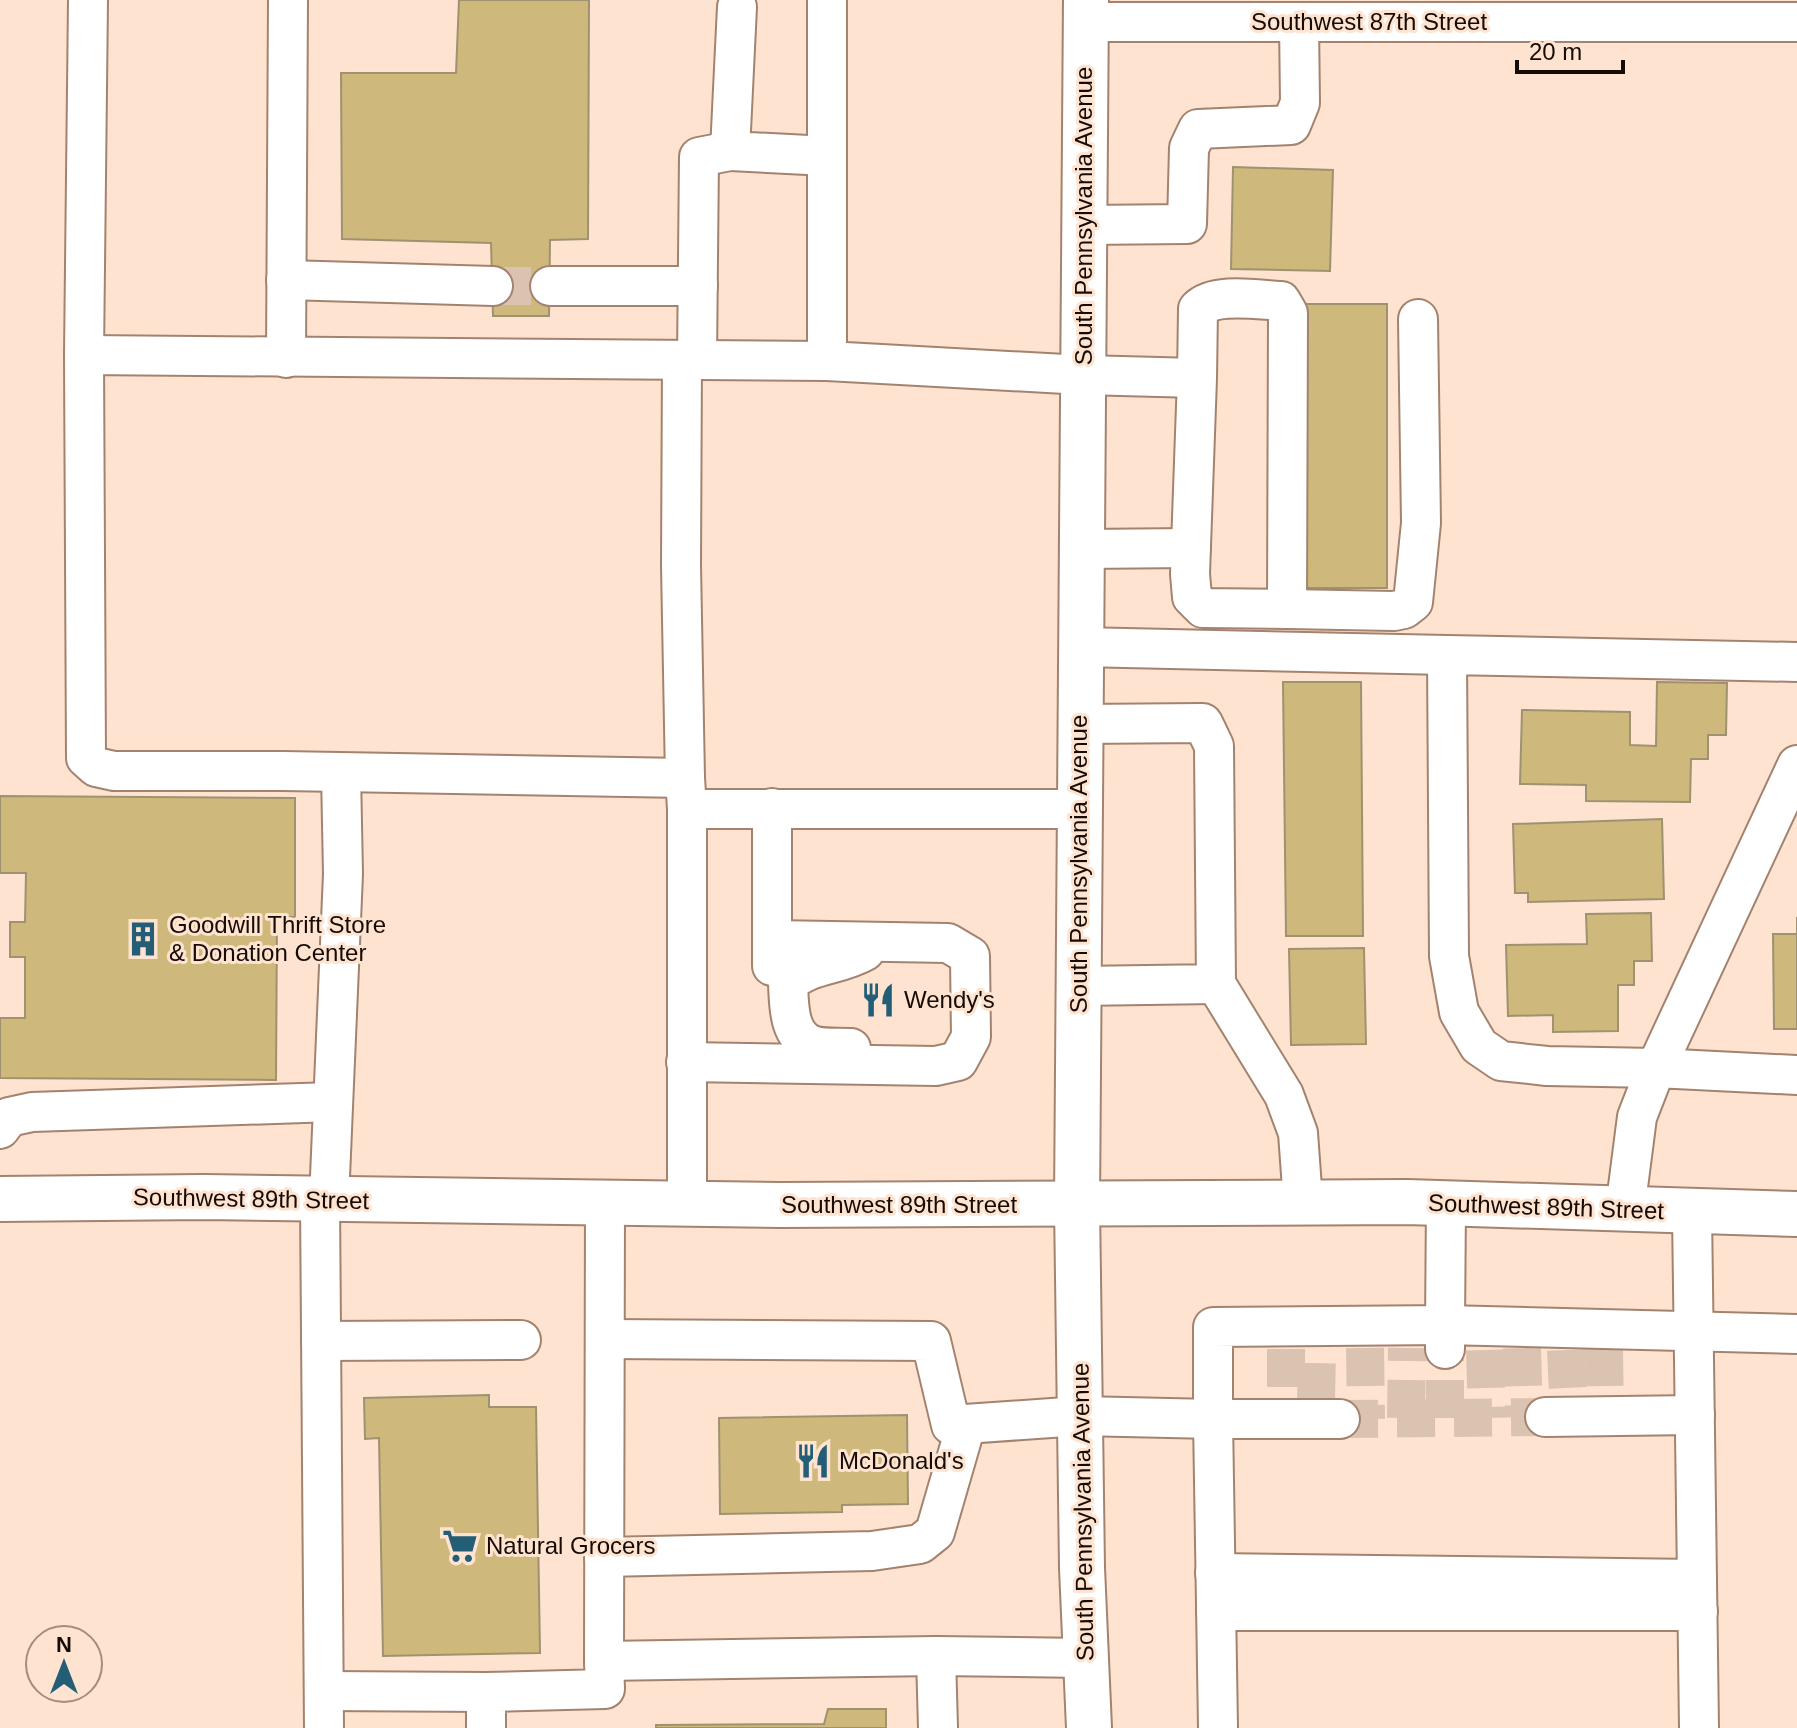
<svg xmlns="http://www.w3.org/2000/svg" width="1797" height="1728" viewBox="0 0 1797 1728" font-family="Helvetica,sans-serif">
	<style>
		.building { fill: #ceb87b; stroke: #9e9271; stroke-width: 2 }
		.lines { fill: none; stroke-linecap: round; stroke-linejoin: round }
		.minor-tunnel { stroke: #dbc3b2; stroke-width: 38; stroke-dasharray: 38 19; stroke-linecap: butt }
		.minor-casing { stroke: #a3836f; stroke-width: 42 }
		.major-casing { stroke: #a3836f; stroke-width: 48 }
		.minor { stroke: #fff; stroke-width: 38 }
		.major { stroke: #fff; stroke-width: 44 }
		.labels { text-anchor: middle; stroke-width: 6; stroke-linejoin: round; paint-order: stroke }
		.street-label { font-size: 24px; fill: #170c05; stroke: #fee3d0 }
		.poi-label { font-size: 24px; fill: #170c05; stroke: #fee3d0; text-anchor: start }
	</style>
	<rect width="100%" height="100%" fill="#fee3d0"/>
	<g class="building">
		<path d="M459 0H589L588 239 550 240 549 316H493L491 243 342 239 341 73H456Z"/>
		<path d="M1233 167 1333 170 1330 271 1231 269Z"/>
		<rect x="1300" y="304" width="87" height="284"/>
		<path d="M1283 682H1361L1363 936H1286Z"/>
		<path d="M1657 682 1727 683 1726 735H1708V759H1691L1690 802 1586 801V785L1520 784 1522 710 1630 712V745L1656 746Z"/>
		<path d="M0 796 295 798V917H277L276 1080 0 1078V1018H25V957H10V922H25L26 873H0Z"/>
		<path d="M1662 819 1664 899 1528 902V893H1515L1513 824Z"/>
		<path d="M1651 913 1652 961H1634V985H1618V1031L1553 1032V1015L1508 1016 1506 945 1587 944 1586 914Z"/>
		<path d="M1797 917V1029H1774L1773 934H1797Z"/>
		<path d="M1364 948 1366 1044 1291 1045 1289 949Z"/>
		<path d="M489 1395V1407H536L540 1653 383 1656 379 1438 365 1439 364 1398Z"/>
		<path d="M907 1415 908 1504 842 1505V1512L720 1514 719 1418Z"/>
		<path d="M828 1709H886V1728H656V1725L824 1724Z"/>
	</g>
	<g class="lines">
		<g class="minor-tunnel">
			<path d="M493 286H550"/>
			<path d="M1365 1348 1366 1419"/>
			<path d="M1522 1348 1524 1417"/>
			<path d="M1604 1348 1605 1417"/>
			<path d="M1286 1349V1398"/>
			<path d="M1485 1350 1487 1418"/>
			<path d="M1566 1350 1569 1416"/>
			<path d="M1316 1401 1317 1351"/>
			<path d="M1406 1418 1407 1348"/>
			<path d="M1445 1418V1349"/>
			<path d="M1340 1419 1545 1417"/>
		</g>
		<g class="minor-casing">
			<g id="minor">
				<path d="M827 0V361L1083 375 1197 378 1198 309C1215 292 1258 300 1281 301L1288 313 1287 609 1203 608 1192 597 1190 574 1197 378"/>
				<path d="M737 7 730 151 827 156"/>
				<path d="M1086 22H1797"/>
				<path d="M1084 225 1187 224 1189 148 1198 129 1291 125 1300 103 1299 22"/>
				<path d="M286 280 493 286"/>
				<path d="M550 286H698"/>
				<path d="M84 355 88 0"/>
				<path d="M286 358 288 0"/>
				<path d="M682 360 681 565 685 778"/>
				<path d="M697 360 699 157 730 151"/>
				<path d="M1081 549 1191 548"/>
				<path d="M1287 609 1394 611 1404 609 1413 602 1421 523 1418 319"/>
				<path d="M1080 647 1447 655"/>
				<path d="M1797 662 1447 655 1449 956 1459 1012 1479 1046 1501 1061 1547 1066 1656 1068 1797 765"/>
				<path d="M772 808V966"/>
				<path d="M687 809 685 778 283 771H114L96 767 86 758 84 355 827 361"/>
				<path d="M1216 984 1284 1095 1298 1133 1303 1202"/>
				<path d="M1078 986 1216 984 1214 746 1203 723 1080 724"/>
				<path d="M851 1048C840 1047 823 1049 812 1045 788 1036 789 1005 788 983 811 963 839 966 865 951"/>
				<path d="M686 1062 936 1066 958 1061 971 1037 970 956 948 943 773 940"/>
				<path d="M0 1129 9 1117 32 1112 333 1102"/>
				<path d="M320 1200 324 1728"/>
				<path d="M329 1200 343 874 341 773"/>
				<path d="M605 1204 604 1661 936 1656 1085 1658"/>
				<path d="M687 1205V809H1079"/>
				<path d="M1625 1210 1637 1117 1656 1068 1797 1075"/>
				<path d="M1692 1212 1699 1728"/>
				<path d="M605 1339 931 1341 951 1425 1080 1416 1213 1419V1327L1445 1325 1446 1204"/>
				<path d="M321 1341 521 1340"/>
				<path d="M1445 1349V1325L1797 1334"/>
				<path d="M1545 1417 1695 1415"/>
				<path d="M604 1557 872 1551 920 1544 935 1532 966 1425"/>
				<path d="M1215 1573 1697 1579"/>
				<path d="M1216 1611H1698"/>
				<path d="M936 1656 938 1728"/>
				<path d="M324 1691 486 1692"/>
				<path d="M486 1728V1692L605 1689 604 1661"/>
				<path d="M1218 1728 1213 1419H1340"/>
			</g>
		</g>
		<g class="major-casing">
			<g id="major">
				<path d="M1086 0 1077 1204 1082 1568 1089 1728"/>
				<path d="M0 1199 204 1197 780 1205 1407 1202 1797 1214"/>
			</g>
		</g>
		<use href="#minor" class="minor"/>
		<use href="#major" class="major"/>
	</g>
	<defs>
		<g id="building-bare" transform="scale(2.76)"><path d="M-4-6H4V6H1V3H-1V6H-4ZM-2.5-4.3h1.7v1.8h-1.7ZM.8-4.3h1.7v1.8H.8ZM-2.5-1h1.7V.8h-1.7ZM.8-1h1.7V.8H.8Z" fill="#235e76" stroke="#fee3d0" stroke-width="2.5" paint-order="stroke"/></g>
		<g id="restaurant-bare" transform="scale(2.76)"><path d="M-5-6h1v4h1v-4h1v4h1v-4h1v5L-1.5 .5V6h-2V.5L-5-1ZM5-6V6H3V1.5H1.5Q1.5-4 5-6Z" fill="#235e76" stroke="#fee3d0" stroke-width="2.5" paint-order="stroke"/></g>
		<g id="supermarket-bare" transform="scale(2.76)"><path d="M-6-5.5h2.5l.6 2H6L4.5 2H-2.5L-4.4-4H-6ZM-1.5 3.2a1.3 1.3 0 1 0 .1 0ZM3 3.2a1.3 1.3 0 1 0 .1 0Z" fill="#235e76" stroke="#fee3d0" stroke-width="2.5" paint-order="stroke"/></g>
	</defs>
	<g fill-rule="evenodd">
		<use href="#building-bare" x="143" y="939"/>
		<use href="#restaurant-bare" x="878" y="1000"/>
		<use href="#restaurant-bare" x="813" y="1461"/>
		<use href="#supermarket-bare" x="460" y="1546"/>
	</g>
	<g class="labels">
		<g class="street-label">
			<text x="1369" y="30">Southwest 87th Street</text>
			<text transform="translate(1084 216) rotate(-90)" y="8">South Pennsylvania Avenue</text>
			<text transform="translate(1079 864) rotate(-90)" y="8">South Pennsylvania Avenue</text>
			<text transform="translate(251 1199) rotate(1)" y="8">Southwest 89th Street</text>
			<text x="899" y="1213">Southwest 89th Street</text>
			<text transform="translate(1546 1207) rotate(2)" y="8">Southwest 89th Street</text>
			<text transform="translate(1083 1512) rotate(-91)" y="8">South Pennsylvania Avenue</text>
		</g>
		<g class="poi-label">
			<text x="169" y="933">Goodwill Thrift Store<tspan x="169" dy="28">&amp; Donation Center</tspan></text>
			<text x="904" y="1008">Wendy's</text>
			<text x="839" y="1469">McDonald's</text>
			<text x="486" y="1554">Natural Grocers</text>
		</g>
	</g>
	<g transform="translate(64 1664)"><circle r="38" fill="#fee3d0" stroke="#a28d7f" stroke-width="2"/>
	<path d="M0-6L14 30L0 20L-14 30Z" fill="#235e76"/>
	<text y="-12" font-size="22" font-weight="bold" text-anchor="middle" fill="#170c05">N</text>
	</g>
	<path d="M1517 60v12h106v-12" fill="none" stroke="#170c05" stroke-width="4"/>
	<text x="1529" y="60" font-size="24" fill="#170c05" stroke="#fee3d0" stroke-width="6" paint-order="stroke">20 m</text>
</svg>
